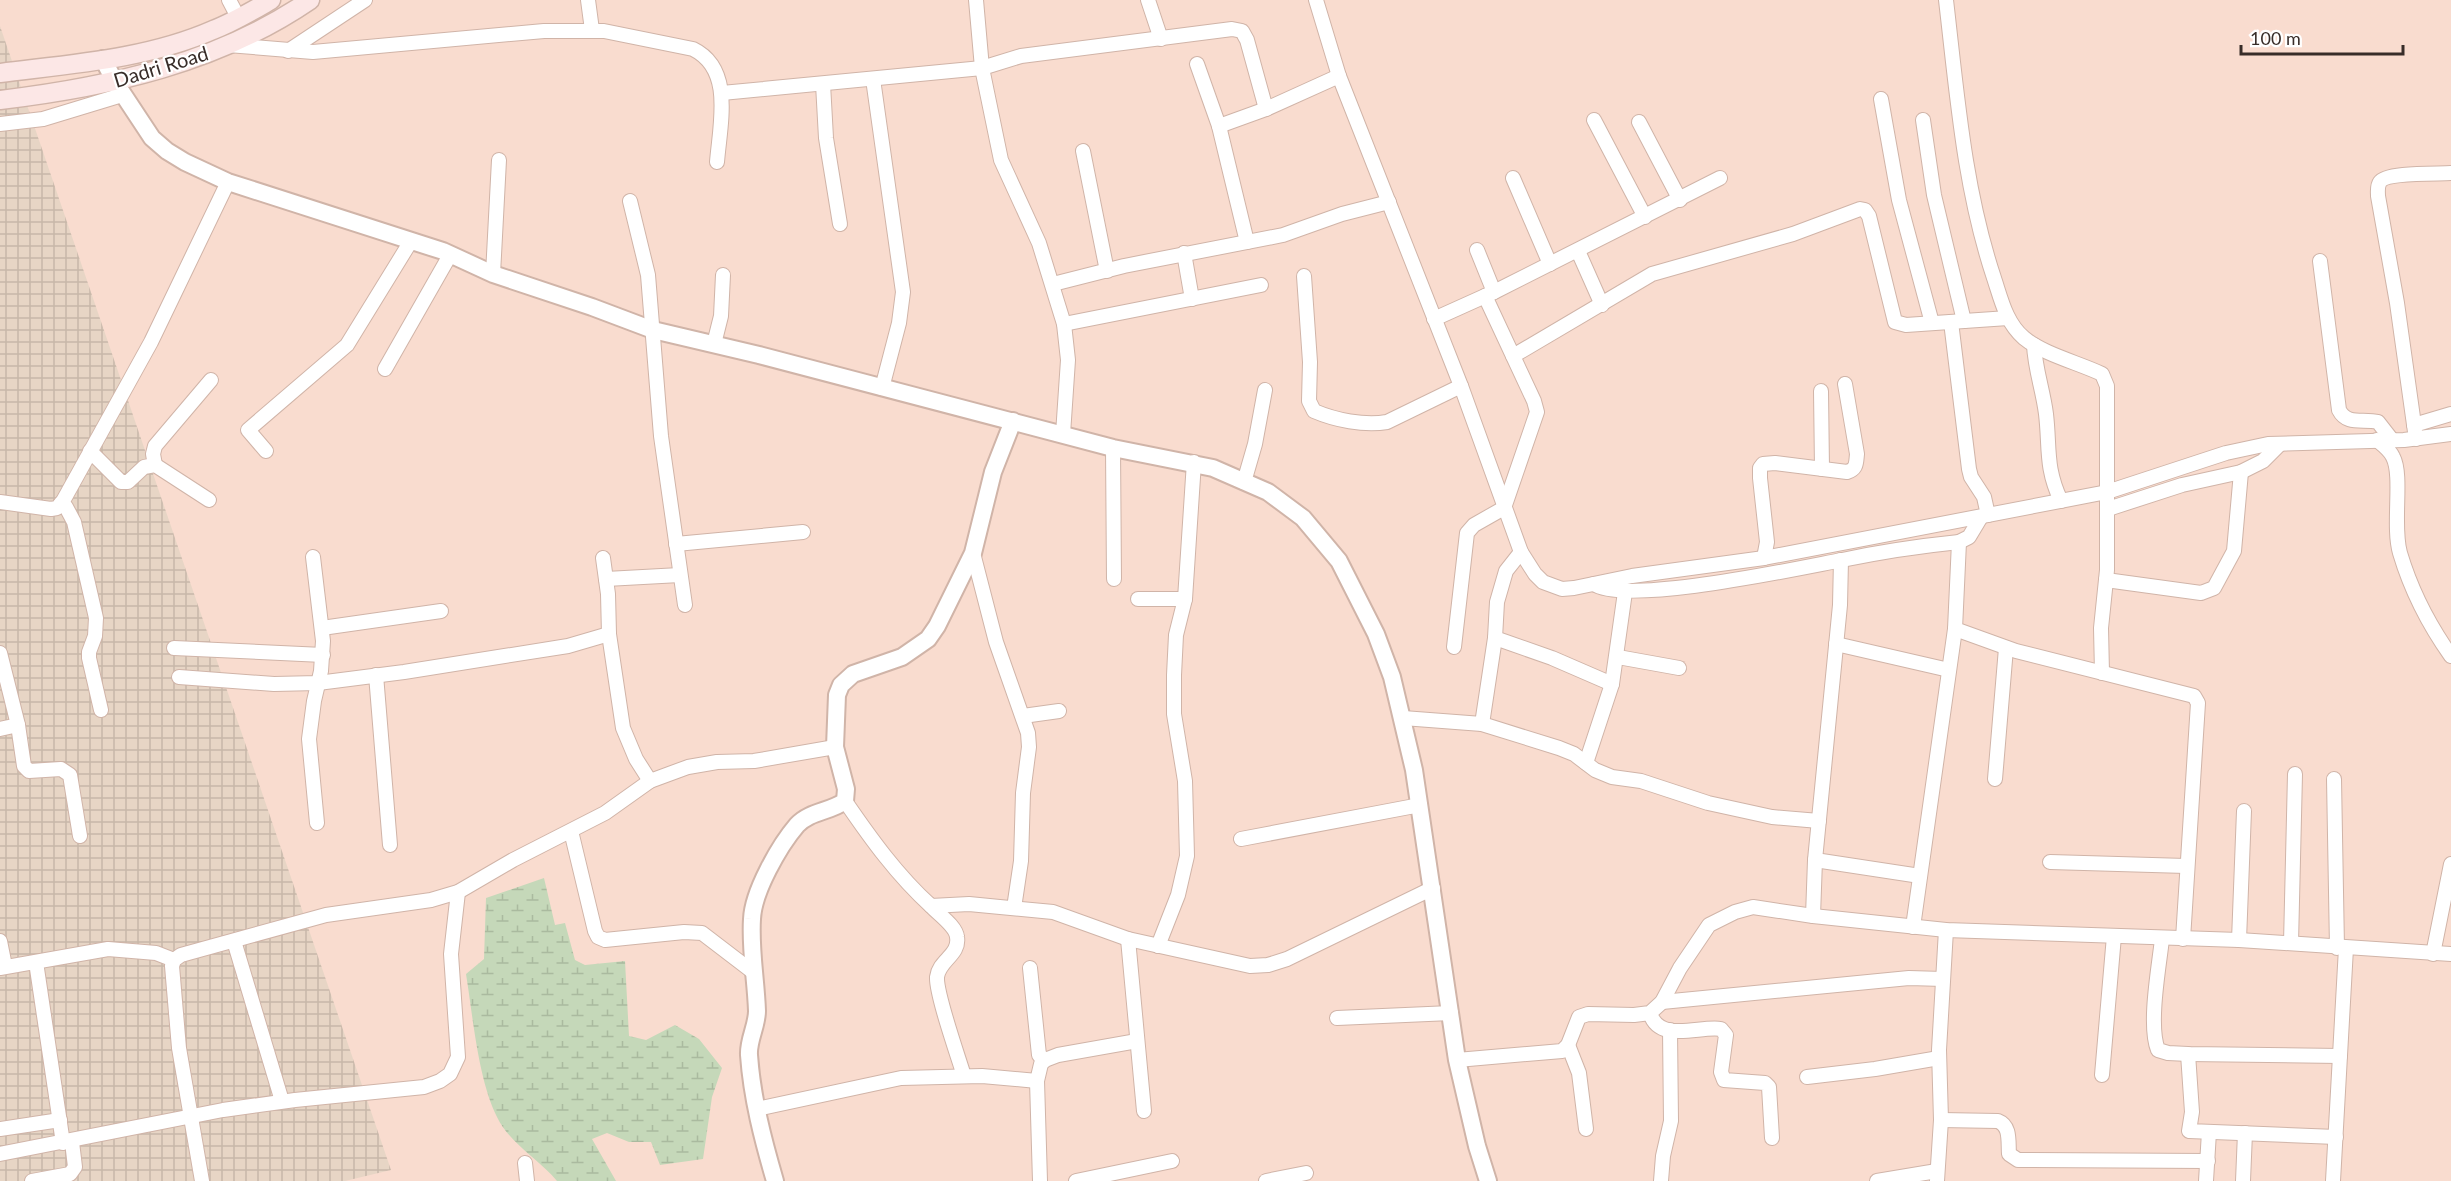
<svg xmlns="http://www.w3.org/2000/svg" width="2451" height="1181" viewBox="0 0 2451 1181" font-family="Lato,sans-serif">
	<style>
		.industrial { fill: url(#industrial-grid) }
		.wetland { fill: url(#wetland-marsh) }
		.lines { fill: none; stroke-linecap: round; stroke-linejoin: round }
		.minor-casing { stroke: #d0b4a8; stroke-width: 16 }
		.tertiary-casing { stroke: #d0b4a8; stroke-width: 20 }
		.secondary-casing { stroke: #d0b4a8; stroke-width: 21 }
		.minor { stroke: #fff; stroke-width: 14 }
		.tertiary { stroke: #fff; stroke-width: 16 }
		.secondary { stroke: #fce7e6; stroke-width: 18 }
		.labels { text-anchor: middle; stroke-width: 4.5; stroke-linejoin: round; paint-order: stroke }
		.street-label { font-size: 20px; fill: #382d29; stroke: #fff }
	</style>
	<defs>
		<pattern id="industrial-grid" width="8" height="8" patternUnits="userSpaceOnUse" patternTransform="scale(1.5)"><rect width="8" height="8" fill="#e7d5c5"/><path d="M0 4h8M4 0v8" fill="none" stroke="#c7b7a9"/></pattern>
		<pattern id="wetland-marsh" width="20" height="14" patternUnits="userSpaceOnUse" patternTransform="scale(1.5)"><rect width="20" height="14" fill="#c5d8b9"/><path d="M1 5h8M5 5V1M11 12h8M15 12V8" fill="none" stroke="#aaba9f"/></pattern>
	</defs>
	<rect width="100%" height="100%" fill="#f9dccf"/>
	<path class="industrial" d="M0 26 391 1170 345 1181H0Z"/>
	<path class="wetland" d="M544 878 555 925 565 923 575 960 585 965 625 961 629 1036 646 1040 675 1025 699 1039 722 1068 712 1097 703 1159 660 1165 651 1142H629L607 1133 592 1139 616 1181H557C539 1159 510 1144 497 1117 478 1079 473 1017 466 974L484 959 486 898Z"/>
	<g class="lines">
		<g class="minor-casing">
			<g id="minor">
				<path d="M229 0 239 19"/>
				<path d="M588 0 592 30"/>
				<path d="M976 0 982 68 1001 160 1039 243 1064 324 1068 360 1063 434"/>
				<path d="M1148 0 1161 39"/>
				<path d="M1316 0 1339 76 1461 386 1521 552 1535 574 1543 582 1562 589 1574 588 1632 576 1764 558 2107 492 2226 453 2268 444 2404 440 2451 434"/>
				<path d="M1946 0C1957 94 1964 188 1994 278 2001 299 2006 323 2024 338 2043 354 2079 363 2102 374L2107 386V570L2101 628 2102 673"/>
				<path d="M228 45 313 52 544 31H604L693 49C734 69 720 124 717 162"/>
				<path d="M288 51 365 0"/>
				<path d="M1197 64 1219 126 1247 242"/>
				<path d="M873 79 903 292 899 323 882 388"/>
				<path d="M823 84 826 138 840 224"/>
				<path d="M722 93 982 68 1021 56 1232 29 1242 31 1247 40 1266 109"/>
				<path d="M1881 99 1899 200 1932 323"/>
				<path d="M1594 120 1645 217"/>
				<path d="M1923 120 1934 195 1964 321"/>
				<path d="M1639 122 1680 200"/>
				<path d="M0 124 43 119 122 95"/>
				<path d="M1219 126 1266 109 1339 76"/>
				<path d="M1083 151 1107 271"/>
				<path d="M1513 178 1550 264"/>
				<path d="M630 201 648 275 661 436 685 605"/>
				<path d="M1477 250 1494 292"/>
				<path d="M1578 251 1602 305"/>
				<path d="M1184 253 1192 299"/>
				<path d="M2320 261 2339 410C2347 426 2364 418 2378 422L2392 440"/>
				<path d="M493 274 499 160"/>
				<path d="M1304 276 1310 362 1309 401 1314 411C1335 420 1364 426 1387 422L1461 386"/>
				<path d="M1053 284 1124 266 1283 235 1342 214 1389 202"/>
				<path d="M1434 319 1494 292 1720 178"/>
				<path d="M1951 322 1969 469 1971 477 1984 497 1988 515"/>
				<path d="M1064 324 1261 285"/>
				<path d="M714 344 721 316 723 275"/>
				<path d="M2034 345C2035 369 2043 390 2046 414 2050 448 2045 467 2061 501"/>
				<path d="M1513 356 1652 274 1793 234 1860 209 1865 210 1869 216 1895 322 1906 325 2008 318"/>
				<path d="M385 369 450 255"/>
				<path d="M1821 391 1822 469"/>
				<path d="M2414 425 2451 414"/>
				<path d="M2416 439 2397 303 2378 196C2378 192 2377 186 2380 182 2386 172 2438 174 2451 173"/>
				<path d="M2377 440C2383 445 2390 450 2393 457 2403 476 2392 526 2400 553 2411 590 2429 625 2451 656"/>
				<path d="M1113 448 1114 579"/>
				<path d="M90 451 121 482H128L144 467 155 465 209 500"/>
				<path d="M266 451 248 430 347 345 411 241"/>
				<path d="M155 465 153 454 155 446 211 380"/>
				<path d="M1244 482 1255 444 1265 390"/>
				<path d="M0 502 51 509 57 508 63 501 151 342 228 182"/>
				<path d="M61 503 66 507 74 522 96 618 95 636 89 652V658L101 710"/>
				<path d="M2108 509 2182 485 2241 472 2263 461 2280 444"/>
				<path d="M676 544 803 532"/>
				<path d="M973 553 996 642 1028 733 1029 747 1023 793 1021 861 1014 908"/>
				<path d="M313 557 323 641 321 671 314 701 309 739 317 823"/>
				<path d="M603 558 608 594 609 634 623 728 636 759 650 781"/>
				<path d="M1764 558 1767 542 1760 478V468L1763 464 1775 463 1847 472C1857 469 1856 463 1857 454L1845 384"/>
				<path d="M606 579 680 575"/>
				<path d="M2106 580 2201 593 2214 588 2234 551 2241 472"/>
				<path d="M1594 584C1625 606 1799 568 1842 560 1880 552 1920 546 1959 542L1969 537 1981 517"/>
				<path d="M1138 599H1185"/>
				<path d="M322 628 441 611"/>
				<path d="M1955 629 2016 651 2194 696 2198 703 2183 939"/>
				<path d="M1495 638 1552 658 1612 684"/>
				<path d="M1836 644 1949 670"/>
				<path d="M1454 647 1467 533 1474 525 1504 508 1537 412 1534 401 1485 296"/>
				<path d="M174 648 323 655"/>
				<path d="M0 653 18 725 24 766 29 771 61 769 70 775 80 836"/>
				<path d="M1618 657 1679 668"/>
				<path d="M376 675 390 845"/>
				<path d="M179 677 274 684 318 683 404 672 568 646 609 634"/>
				<path d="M1023 716 1059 711"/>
				<path d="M1403 718 1482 724 1559 748 1574 754 1595 770 1612 777 1641 781 1708 803 1772 817 1819 821"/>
				<path d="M1482 724 1495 638 1497 602 1506 571 1521 552"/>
				<path d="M0 729 18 725"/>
				<path d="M1586 763 1612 684 1625 592"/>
				<path d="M1995 779 2006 648"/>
				<path d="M2334 779 2337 948"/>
				<path d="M845 801C871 839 897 875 931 906L969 904 1053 912 1128 939 1250 966 1268 965 1287 959 1433 888"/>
				<path d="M571 831 595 931 598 937 605 940 684 932 702 933 753 972"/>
				<path d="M1241 839 1420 805"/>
				<path d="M1815 860 1920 876"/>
				<path d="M2050 862 2186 866"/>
				<path d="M931 906C938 914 956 926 957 937 960 955 939 960 937 977 936 994 958 1056 964 1076"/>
				<path d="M1813 916 1815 860 1840 605 1841 560"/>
				<path d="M1913 927 1955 629 1959 542"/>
				<path d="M1128 939 1144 1111"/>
				<path d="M2162 939C2159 967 2148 1025 2158 1050L2168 1053 2188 1054 2340 1056"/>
				<path d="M2239 940 2244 811"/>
				<path d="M0 941 5 966"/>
				<path d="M234 941 282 1101"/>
				<path d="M2291 943 2295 774"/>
				<path d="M1158 946 1178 895 1187 856 1185 781 1174 714V675L1176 635 1185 599 1194 462"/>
				<path d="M2433 954 2451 864"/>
				<path d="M36 962 63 1143"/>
				<path d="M0 968 108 949 156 953 174 960"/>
				<path d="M1030 968 1039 1055 1045 1060"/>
				<path d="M1662 1002 1909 978 1943 979"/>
				<path d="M1650 1013C1659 1044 1701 1025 1721 1029L1726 1035 1721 1072 1724 1080 1765 1083 1769 1087 1772 1138"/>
				<path d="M1337 1018 1451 1013"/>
				<path d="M1568 1045 1579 1073 1586 1129"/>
				<path d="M2188 1054 2192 1112 2189 1131 2336 1137"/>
				<path d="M1457 1060 1562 1051 1568 1045 1579 1017 1588 1014 1634 1015 1650 1013 1662 1002 1680 968 1709 925 1735 912 1753 907 1813 916 1946 930 2239 940 2451 954"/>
				<path d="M2102 1075 2114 936"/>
				<path d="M1807 1077 1875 1069 1939 1058"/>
				<path d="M757 1109 901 1078 982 1076 1037 1081"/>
				<path d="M1941 1120 1998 1121C2011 1126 2008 1142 2009 1154L2018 1160 2208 1161"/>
				<path d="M0 1129 60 1120"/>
				<path d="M0 1154 223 1110 295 1100 424 1087 440 1081 450 1074 458 1057 451 954 458 892"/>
				<path d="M525 1163 527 1181"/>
				<path d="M32 1181 70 1174 75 1167 72 1142"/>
				<path d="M202 1181 179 1048 172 966 174 960 181 955 326 915 431 900 458 892 513 860 605 813 650 781 688 767 717 762 754 761 835 747"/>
				<path d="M1040 1181 1037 1081 1041 1064 1045 1060 1058 1055 1137 1041"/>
				<path d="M1076 1181 1172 1161"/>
				<path d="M1266 1181 1306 1173"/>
				<path d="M1661 1181 1663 1156 1671 1121 1670 1030"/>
				<path d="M1877 1181 1937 1171"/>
				<path d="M1937 1181 1941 1120 1939 1050 1946 930"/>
				<path d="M2206 1181 2209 1132"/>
				<path d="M2243 1181 2245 1133"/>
				<path d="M2333 1181 2346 948"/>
			</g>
		</g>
		<g class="tertiary-casing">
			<g id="tertiary">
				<path d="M103 59 115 82 152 138 167 151 185 162 228 182 443 251 493 274 592 307 653 330 759 355 1113 448 1213 468 1268 492 1303 518 1339 561 1376 634 1392 677 1414 770 1457 1060 1477 1146 1488 1181"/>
				<path d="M775 1181C763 1140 752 1098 749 1055 748 1040 757 1026 757 1011 756 980 750 950 752 919 753 892 779 846 797 825 810 811 830 812 845 801L846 789 835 747 837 695 841 685 853 674 902 657 928 639 937 626 973 553 993 472 1013 421"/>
			</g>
		</g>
		<g class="secondary-casing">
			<g id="secondary">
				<path d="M0 73C71 64 147 59 213 30 234 22 252 11 271 0"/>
				<path d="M0 100C109 87 218 63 310 0"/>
			</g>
		</g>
		<use href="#minor" class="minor"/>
		<use href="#tertiary" class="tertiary"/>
		<use href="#secondary" class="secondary"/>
	</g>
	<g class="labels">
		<g class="street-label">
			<text transform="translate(161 67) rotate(-17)" y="7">Dadri Road</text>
		</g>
	</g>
	<path d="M2241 45v9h162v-9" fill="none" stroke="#382d29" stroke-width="3"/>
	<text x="2250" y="45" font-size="18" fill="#382d29" stroke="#ffffff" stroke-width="4.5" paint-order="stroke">100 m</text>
</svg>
